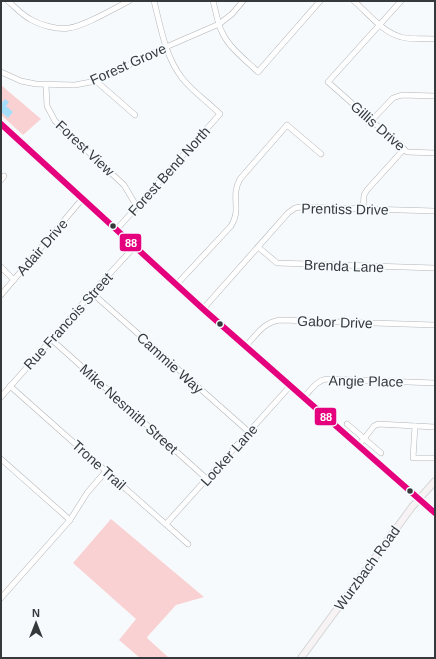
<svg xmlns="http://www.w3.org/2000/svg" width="436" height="659" viewBox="0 0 436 659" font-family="Arial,sans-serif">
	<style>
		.green { fill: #fad1d3 }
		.water { fill: #a5defa }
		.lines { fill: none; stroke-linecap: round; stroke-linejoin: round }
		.minor-casing { stroke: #b3b5b7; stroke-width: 6 }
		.major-casing { stroke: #d4d6d7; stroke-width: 8 }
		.minor { stroke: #fefeff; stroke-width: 5 }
		.major { stroke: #f7f2f3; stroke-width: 6 }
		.bus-1-casing { stroke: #f5fbfe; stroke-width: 9 }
		.bus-1 { stroke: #e5007d; stroke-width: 6 }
		.bus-dot { fill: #36393b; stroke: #f5fbfe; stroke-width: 1.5 }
		.labels { text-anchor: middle; stroke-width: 3.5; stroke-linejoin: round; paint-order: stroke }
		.street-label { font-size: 14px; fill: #36393b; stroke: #f5fbfe }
		.line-badge { stroke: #f5fbfe; stroke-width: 1.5 }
		.badge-label { font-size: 11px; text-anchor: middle; font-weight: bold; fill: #fff }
	</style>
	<rect width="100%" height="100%" fill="#f7fafc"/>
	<g class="green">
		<path d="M1 85 41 119 23 135 1 115Z"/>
		<path d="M111 519 204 597 176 605 148 636 147 638 169 658H140L119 640 136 619 73 563Z"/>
	</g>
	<path class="water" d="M5 99 9 102 6 106 13 112 8 118 1 112V104Z"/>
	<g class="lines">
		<g class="minor-casing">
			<g id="minor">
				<path d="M8 1C15 7 22 15 30 19 40 25 57 30 69 28 85 26 113 9 129 1"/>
				<path d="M213 1C216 11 217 22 222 32 229 48 246 60 258 72L320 1"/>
				<path d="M354 1C368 13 382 32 401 37 411 40 424 38 435 39"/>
				<path d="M401 1 328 82 407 152 435 153"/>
				<path d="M1 72 21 81 36 84 75 85 96 81 166 47 219 24 232 14 243 1"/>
				<path d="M96 81 135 115"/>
				<path d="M46 85 47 106 55 121 124 185 137 207"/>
				<path d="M371 121 393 98 402 95 435 96"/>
				<path d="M1 180 4 176"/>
				<path d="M363 209 364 195 367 190 404 149"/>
				<path d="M117 229 220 114C208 102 193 92 182 78 165 56 161 28 154 1"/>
				<path d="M258 247 277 263 435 268"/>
				<path d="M1 267 14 280"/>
				<path d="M177 284 231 226C242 209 230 197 240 179L287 125 321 154"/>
				<path d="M92 293 249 432"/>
				<path d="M1 295 83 198"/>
				<path d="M203 309 288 213 295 208 300 207 435 211"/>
				<path d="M51 339 207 479"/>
				<path d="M246 346C256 335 264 322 280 320L435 325"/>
				<path d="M10 386 188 544"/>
				<path d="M1 397 92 293 135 246"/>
				<path d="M304 397C311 390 316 381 326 379L435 383"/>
				<path d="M347 424 381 453"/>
				<path d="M415 426 413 458H435"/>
				<path d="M359 445 374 426 378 424 435 427"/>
				<path d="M1 459 70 520"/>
				<path d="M166 524 291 385"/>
				<path d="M1 598 70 520 87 493 106 471"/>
			</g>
		</g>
		<g class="major-casing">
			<g id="major">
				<path d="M1 124 203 309 435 513"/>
				<path d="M301 658 412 507 435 481"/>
			</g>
		</g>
		<use href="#minor" class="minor"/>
		<use href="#major" class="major"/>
		<g class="bus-1-casing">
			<path id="bus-1" d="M1 124 203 309 435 513"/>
		</g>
		<use href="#bus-1" class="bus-1"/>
	</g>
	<g class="bus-dot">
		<circle cx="113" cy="226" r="3.5"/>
		<circle cx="220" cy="324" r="3.5"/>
		<circle cx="410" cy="491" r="3.5"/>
	</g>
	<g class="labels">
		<g class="street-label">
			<text transform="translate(128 64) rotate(-24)" y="5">Forest Grove</text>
			<text transform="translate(378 126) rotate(41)" y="5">Gillis Drive</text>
			<text transform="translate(85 148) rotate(43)" y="5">Forest View</text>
			<text transform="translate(169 171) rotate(-48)" y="5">Forest Bend North</text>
			<text transform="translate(345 209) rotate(1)" y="5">Prentiss Drive</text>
			<text transform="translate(42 247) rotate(-49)" y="5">Adair Drive</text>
			<text transform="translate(344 266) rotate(2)" y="5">Brenda Lane</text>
			<text transform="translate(68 321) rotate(-48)" y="5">Rue Francois Street</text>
			<text transform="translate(335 322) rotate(2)" y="5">Gabor Drive</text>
			<text transform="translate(170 363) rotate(42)" y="5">Cammie Way</text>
			<text transform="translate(366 381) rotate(1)" y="5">Angie Place</text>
			<text transform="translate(129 409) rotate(42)" y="5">Mike Nesmith Street</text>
			<text transform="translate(229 455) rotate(-48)" y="5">Locker Lane</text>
			<text transform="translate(99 465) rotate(42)" y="5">Trone Trail</text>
			<text transform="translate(367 568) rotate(-54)" y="5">Wurzbach Road</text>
		</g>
	</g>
	<g class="line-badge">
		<rect x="119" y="233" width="23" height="19" rx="4" fill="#e5007d"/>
		<rect x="314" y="407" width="23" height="19" rx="4" fill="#e5007d"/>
	</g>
	<g class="badge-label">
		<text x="131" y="247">88</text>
		<text x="326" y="421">88</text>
	</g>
	<rect width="436" height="659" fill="none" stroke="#36393b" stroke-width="4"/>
	<g transform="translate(36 623)" stroke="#f5fbfe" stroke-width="3" paint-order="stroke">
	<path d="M0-3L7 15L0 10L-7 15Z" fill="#36393b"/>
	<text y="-6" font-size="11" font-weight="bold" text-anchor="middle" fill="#36393b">N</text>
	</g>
</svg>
